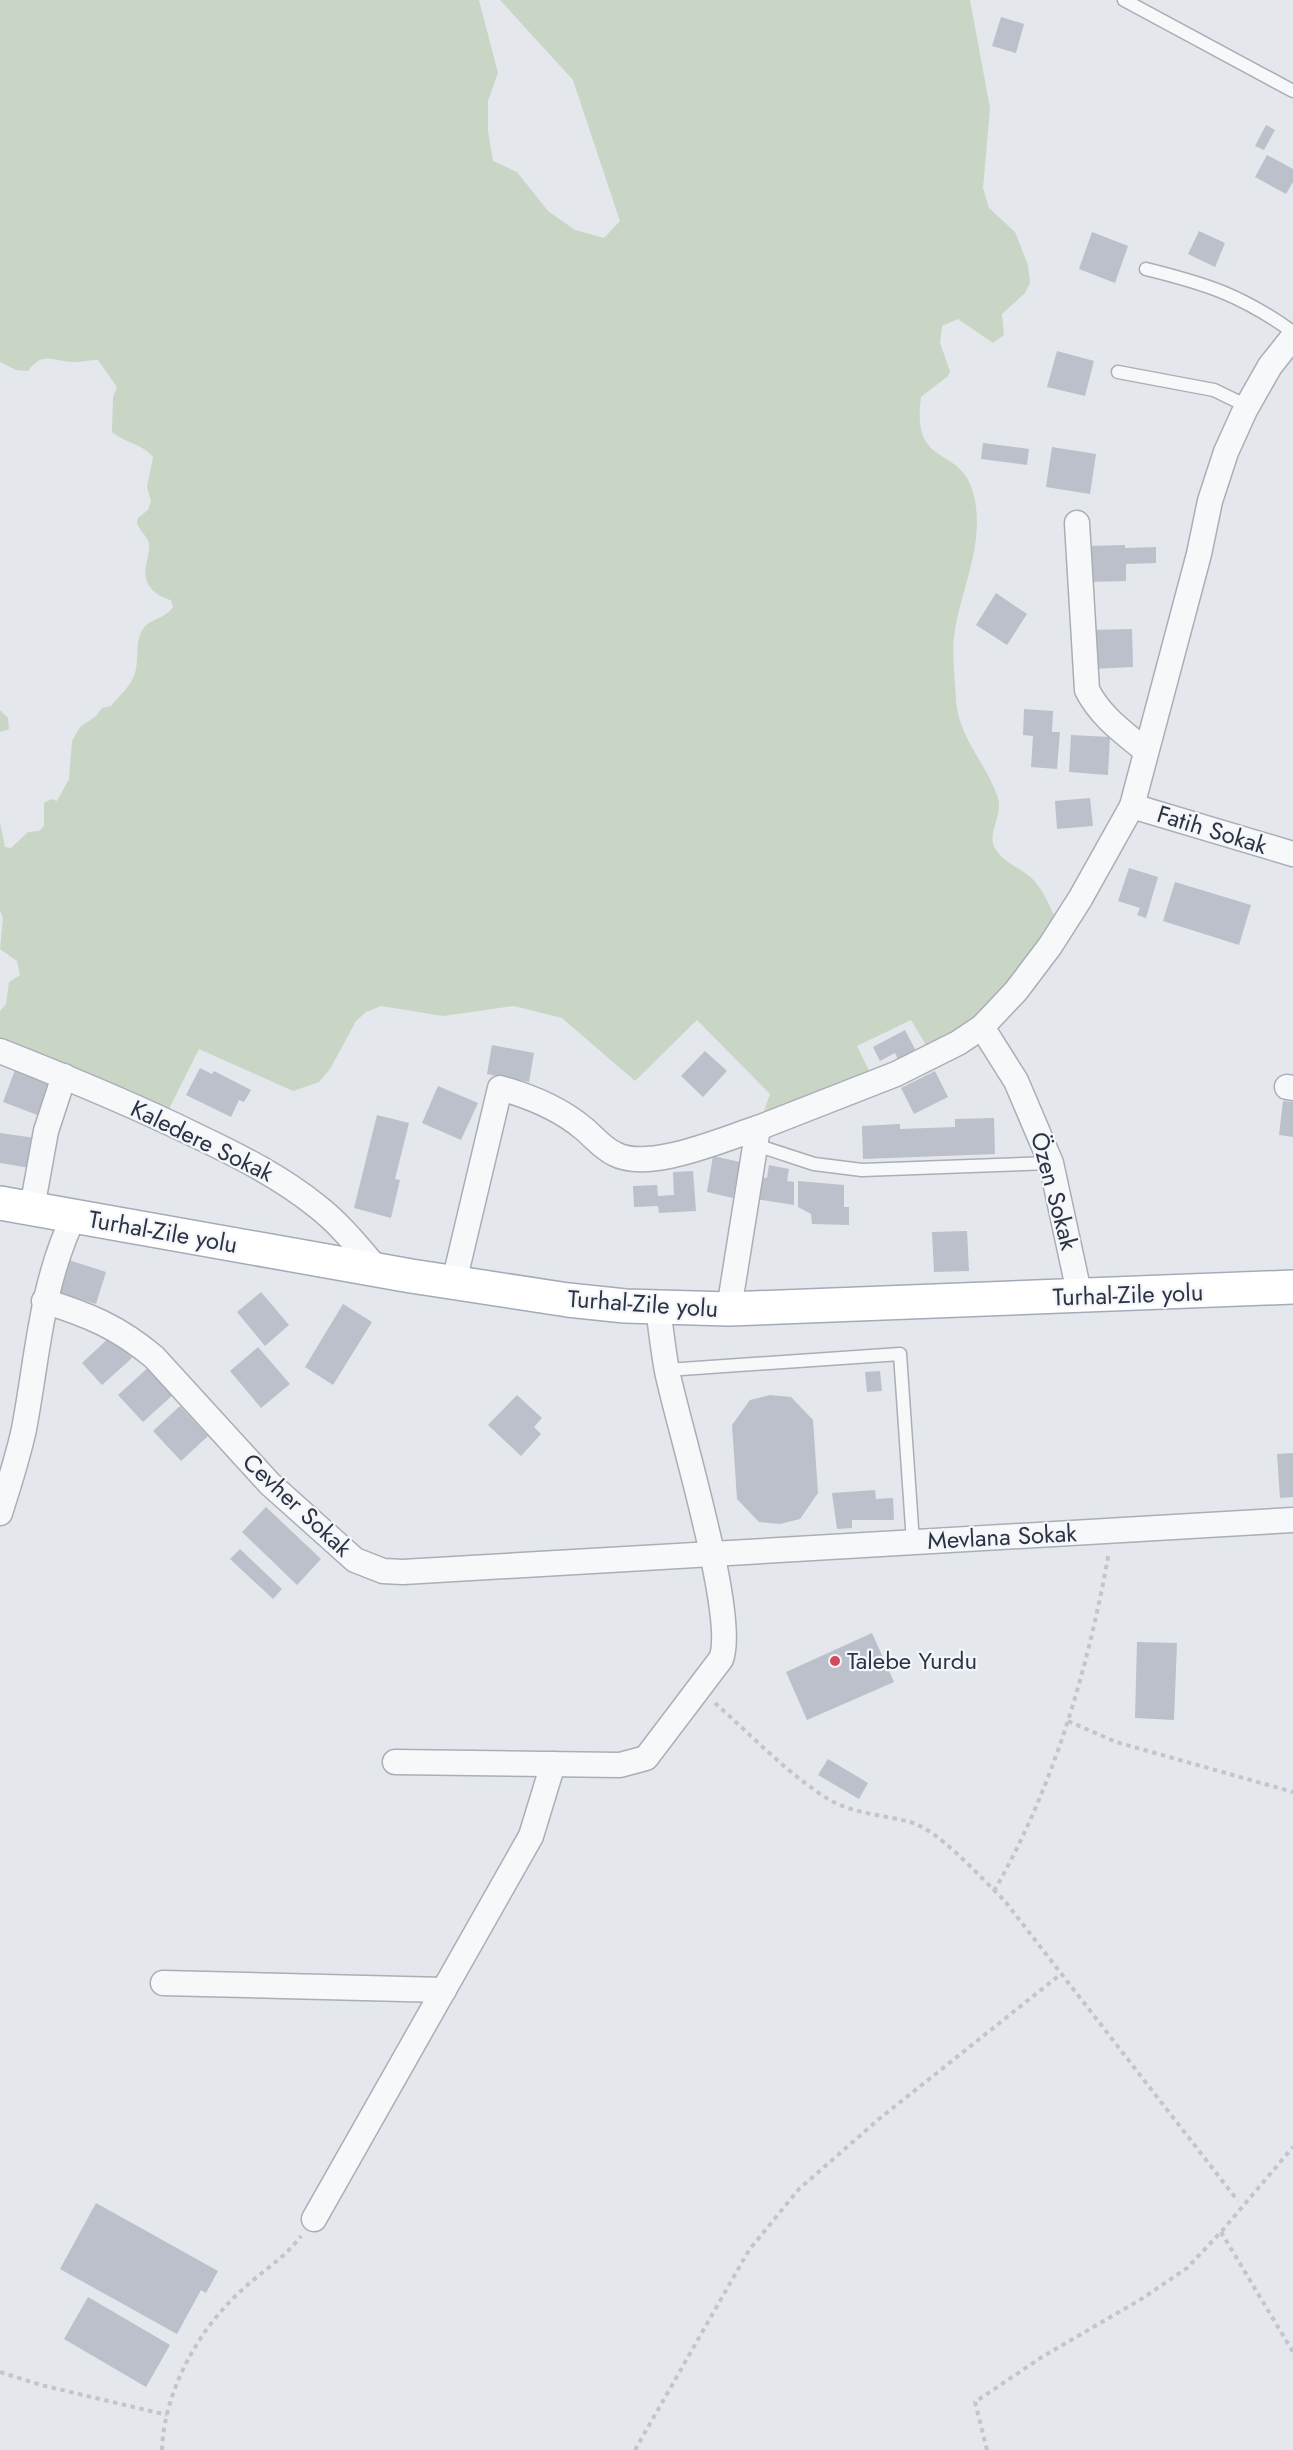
<svg xmlns="http://www.w3.org/2000/svg" width="1293" height="2450" viewBox="0 0 1293 2450" font-family="Jost,sans-serif">
	<style>
		.green { fill: #c9d6c5 }
		.building { fill: #bbc0ca }
		.lines { fill: none; stroke-linecap: round; stroke-linejoin: round }
		.service-casing { stroke: #a9aeb7; stroke-width: 15 }
		.minor-casing { stroke: #a9aeb7; stroke-width: 27 }
		.primary-casing { stroke: #a3abb8; stroke-width: 36 }
		.path { stroke: #c2c5cb; stroke-width: 4; stroke-dasharray: 4.5 4.5; stroke-linecap: butt }
		.service { stroke: #f7f8fa; stroke-width: 12 }
		.minor { stroke: #f7f8fa; stroke-width: 24 }
		.primary { stroke: #fff; stroke-width: 33 }
		.poi-dot { fill: #d1495b; stroke: #f4f6f9; stroke-width: 2 }
		.labels { text-anchor: middle; stroke-width: 4.5; stroke-linejoin: round; paint-order: stroke }
		.street-label { font-size: 24px; fill: #2b3445; stroke: #f4f6f9 }
		.poi-label { font-size: 24px; fill: #2b3445; stroke: #f4f6f9; text-anchor: start }
	</style>
	<rect width="100%" height="100%" fill="#e4e7ec"/>
	<g class="green">
		<path d="M0 0H479L498 73 488 101V131L493 161 517 172 548 211 575 230 604 238 620 221 573 80 500 0H970L990 108 983 188 989 208 1015 232 1028 265 1030 283 1025 293 1002 314 1004 335 993 343 958 319 942 326 940 343 950 371 948 376 921 397C911 470 960 444 973 492 986 540 963 584 955 630 951 651 955 677 956 698 957 736 987 764 998 798 1003 815 988 831 994 846 1001 861 1016 866 1028 875 1044 888 1052 911 1060 930L1016 991 933 1057 911 1020 857 1046 875 1083 758 1128 770 1094 697 1020 635 1081 562 1018 514 1006 443 1016 381 1006 366 1012 356 1021 330 1069 319 1082 293 1091 199 1049 164 1119 0 1051V1011L6 1004 9 982 20 975 17 961 0 949 3 918 0 911V822L5 847 11 848 28 832 39 831 44 826V803L51 799 57 801 69 779 72 741 80 727 96 716 102 708 111 706C118 697 129 688 134 676 140 662 134 642 143 629 149 619 165 619 173 607L171 600C156 596 142 585 146 566 147 559 150 551 149 543 147 536 139 530 137 523L138 518 148 510 151 501 147 487 153 457C143 444 125 443 112 432L113 397 117 387 98 360C90 360 81 362 73 362 53 362 44 350 28 371L16 370 0 362Z"/>
		<path d="M0 710 8 718 9 729 0 732Z"/>
	</g>
	<g class="building">
		<path d="M1001 17 1024 24 1016 53 992 46Z"/>
		<path d="M1266 125 1275 130 1264 150 1255 146Z"/>
		<path d="M1267 155 1293 169V182L1286 194 1255 177Z"/>
		<path d="M1199 231 1225 243 1215 267 1188 254Z"/>
		<path d="M1092 232 1128 246 1115 283 1079 269Z"/>
		<path d="M1057 351 1094 361 1085 396 1047 387Z"/>
		<path d="M983 443 1029 449 1027 465 981 459Z"/>
		<path d="M1052 447 1096 454 1090 494 1046 487Z"/>
		<path d="M1125 545V548L1156 547V563L1126 564V581L1088 582 1087 546Z"/>
		<path d="M996 593 1027 614 1007 645 976 625Z"/>
		<path d="M1132 629 1133 667 1091 669 1090 630Z"/>
		<path d="M1024 709 1053 711 1052 732H1060L1057 769 1031 767 1033 736 1023 735Z"/>
		<path d="M1071 735 1110 737 1108 775 1069 772Z"/>
		<path d="M1090 798 1093 826 1057 829 1055 801Z"/>
		<path d="M1129 868 1158 877 1146 918 1137 915 1140 908 1118 901Z"/>
		<path d="M1175 882 1251 905 1239 945 1163 921Z"/>
		<path d="M905 1030 917 1053 899 1062 895 1053 880 1061 873 1047Z"/>
		<path d="M492 1045 534 1053 529 1082 487 1074Z"/>
		<path d="M705 1051 727 1071 703 1097 681 1076Z"/>
		<path d="M200 1068 212 1074 214 1071 251 1090 244 1102 239 1100 231 1117 186 1095Z"/>
		<path d="M15 1070 53 1084 40 1116 3 1102Z"/>
		<path d="M935 1071 948 1097 914 1114 901 1088Z"/>
		<path d="M438 1086 478 1103 461 1140 422 1123Z"/>
		<path d="M1283 1101 1293 1102V1137L1279 1135Z"/>
		<path d="M377 1115 409 1123 395 1179 400 1180 391 1218 354 1208Z"/>
		<path d="M994 1118 995 1154 863 1159 862 1126 900 1124V1129L955 1127V1119Z"/>
		<path d="M0 1133 35 1138 30 1168 0 1163Z"/>
		<path d="M713 1156 740 1162 733 1198 707 1192Z"/>
		<path d="M769 1165 789 1169 787 1181 794 1182V1205L756 1199 759 1177 767 1178Z"/>
		<path d="M693 1171 696 1211 659 1213 658 1206 634 1207 633 1186 657 1185 658 1196 674 1195 673 1172Z"/>
		<path d="M798 1181 844 1185V1207H849V1225L812 1224 811 1214 798 1207Z"/>
		<path d="M967 1231 969 1271 934 1272 932 1232Z"/>
		<path d="M69 1260 106 1272 96 1304 60 1293Z"/>
		<path d="M261 1292 289 1325 265 1346 237 1312Z"/>
		<path d="M343 1304 372 1322 333 1385 305 1367Z"/>
		<path d="M112 1335 132 1358 102 1385 82 1363Z"/>
		<path d="M258 1347 290 1384 261 1408 230 1371Z"/>
		<path d="M151 1365 176 1392 143 1422 118 1395Z"/>
		<path d="M880 1371 882 1391 867 1392 865 1372Z"/>
		<path d="M517 1395 542 1418 534 1427 541 1434 521 1456 488 1425Z"/>
		<path d="M770 1395 791 1397 813 1420 818 1493 800 1519 780 1524 759 1522 737 1499 732 1425 750 1400Z"/>
		<path d="M180 1406 208 1436 181 1461 153 1431Z"/>
		<path d="M1293 1453V1497L1280 1498 1277 1454Z"/>
		<path d="M875 1490 876 1499 893 1498 894 1520H852V1528L837 1529 832 1493Z"/>
		<path d="M266 1507 321 1559 297 1585 242 1532Z"/>
		<path d="M240 1549 282 1589 273 1599 230 1559Z"/>
		<path d="M872 1633 894 1682 807 1720 786 1672Z"/>
		<path d="M1137 1642 1177 1643 1174 1720 1135 1718Z"/>
		<path d="M828 1759 868 1783 859 1799 818 1775Z"/>
		<path d="M96 2203 218 2271 206 2293 201 2290 177 2334 60 2269Z"/>
		<path d="M88 2297 170 2345 146 2387 64 2339Z"/>
	</g>
	<g class="lines">
		<g class="service-casing">
			<g id="service">
				<path d="M1124 0 1293 91"/>
				<path d="M1146 269C1207 284 1241 295 1293 332"/>
				<path d="M1118 372 1214 390 1247 406"/>
				<path d="M756 1145 814 1164 862 1170 1051 1163"/>
				<path d="M667 1370 900 1354 913 1542"/>
			</g>
		</g>
		<g class="minor-casing">
			<g id="minor">
				<path d="M1077 523 1087 690C1101 717 1123 732 1146 751"/>
				<path d="M1132 806 1293 854"/>
				<path d="M982 1027 1016 1081 1051 1163 1080 1297"/>
				<path d="M0 1051C66 1077 132 1104 197 1136 239 1156 281 1177 318 1207 341 1225 359 1248 378 1270"/>
				<path d="M1287 1087 1293 1088"/>
				<path d="M32 1208 46 1131 64 1076"/>
				<path d="M454 1282 500 1088C529 1096 559 1108 583 1128 594 1137 602 1148 615 1154 649 1172 723 1139 758 1128"/>
				<path d="M44 1301C89 1315 118 1327 154 1357L270 1484 355 1560 383 1571 403 1572 1293 1520"/>
				<path d="M729 1309 758 1128 896 1074 958 1043 982 1027 1016 991 1050 946 1080 899 1132 806 1199 554 1210 501 1226 452 1245 410 1270 366 1293 337"/>
				<path d="M0 1513C9 1485 18 1457 24 1429 38 1355 41 1284 74 1216"/>
				<path d="M395 1762 620 1765 646 1758 721 1659C738 1618 678 1425 667 1371 663 1350 661 1329 658 1308"/>
				<path d="M163 1983 444 1990"/>
				<path d="M314 2219 531 1836 553 1764"/>
			</g>
		</g>
		<g class="primary-casing">
			<path id="primary" d="M0 1203 411 1276 568 1300 625 1306 729 1309 1293 1287"/>
		</g>
		<g class="path">
			<path d="M715 1703C750 1734 791 1777 830 1800 854 1814 884 1815 910 1822 938 1829 982 1879 1004 1900L1238 2201"/>
			<path d="M1068 1721 1116 1742 1293 1792"/>
			<path d="M994 1891C1054 1787 1088 1669 1109 1552"/>
			<path d="M1221 2232 1293 2352"/>
			<path d="M0 2372 41 2385 167 2415"/>
			<path d="M162 2450C164 2391 199 2328 243 2289 262 2271 285 2258 301 2236"/>
			<path d="M635 2450 749 2250 799 2189 879 2119 1061 1974"/>
			<path d="M987 2450 975 2402 1042 2357 1143 2298 1187 2268 1221 2232 1293 2147"/>
		</g>
		<use href="#service" class="service"/>
		<use href="#minor" class="minor"/>
		<use href="#primary" class="primary"/>
	</g>
	<circle class="poi-dot" cx="835" cy="1661" r="6"/>
	<g class="labels">
		<g class="street-label">
			<text transform="translate(1212 830) rotate(17)" y="8">Fatih Sokak</text>
			<text transform="translate(202 1141) rotate(26)" y="8">Kaledere Sokak</text>
			<text transform="translate(1054 1191) rotate(75)" y="8">Özen Sokak</text>
			<text transform="translate(163 1232) rotate(10)" y="8">Turhal-Zile yolu</text>
			<text transform="translate(1128 1295) rotate(-2)" y="8">Turhal-Zile yolu</text>
			<text transform="translate(643 1304) rotate(4)" y="8">Turhal-Zile yolu</text>
			<text transform="translate(297 1505) rotate(43)" y="8">Cevher Sokak</text>
			<text transform="translate(1002 1537) rotate(-3)" y="8">Mevlana Sokak</text>
		</g>
		<g class="poi-label">
			<text x="847" y="1669">Talebe Yurdu</text>
		</g>
	</g>
</svg>
